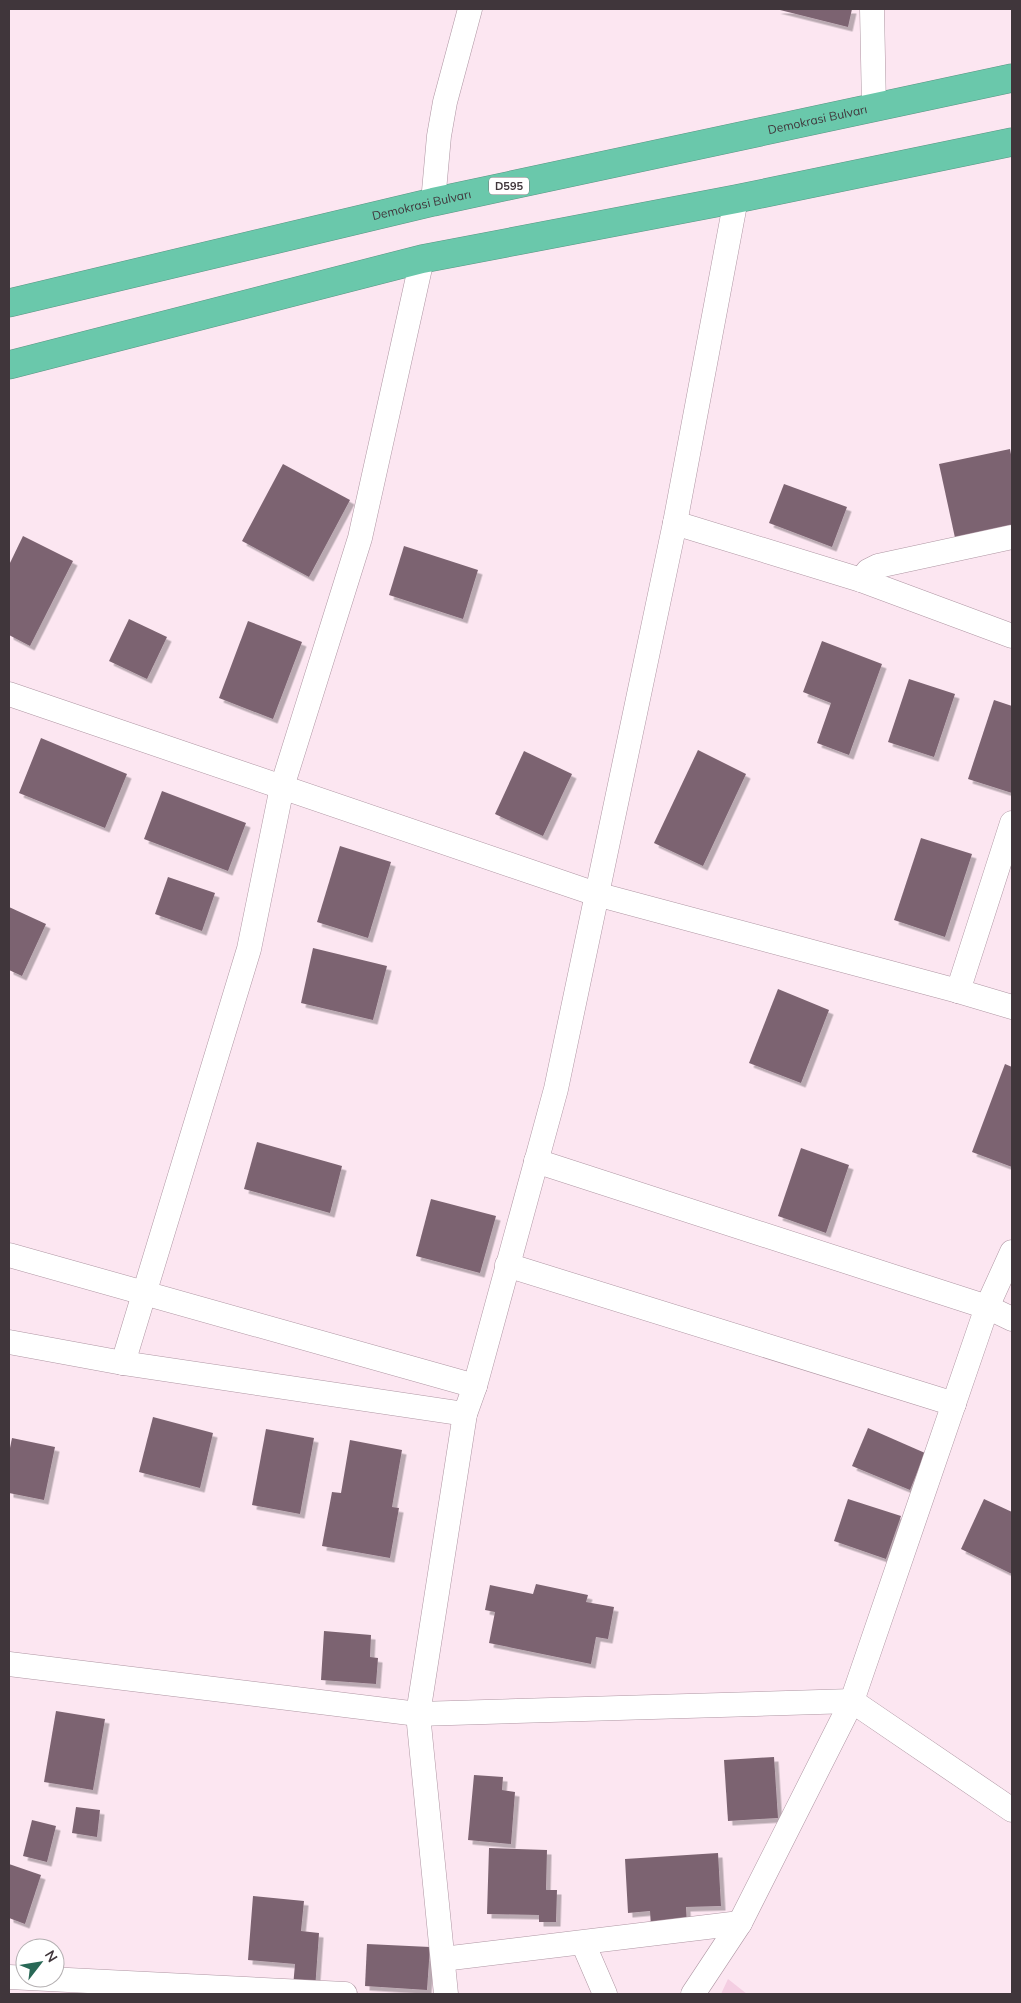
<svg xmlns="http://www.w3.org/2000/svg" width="1021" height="2003" viewBox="0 0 1021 2003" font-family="Mulish,sans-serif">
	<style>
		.green { fill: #f4cee2 }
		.building { fill: #7c6471; filter: url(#shadow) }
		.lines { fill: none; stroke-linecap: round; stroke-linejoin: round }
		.street-casing { stroke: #af96a3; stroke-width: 25 }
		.highway-casing { stroke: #5b9584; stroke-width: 29 }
		.street { stroke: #fff; stroke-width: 24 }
		.highway { stroke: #6ac8ab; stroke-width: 28 }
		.labels { text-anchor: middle; stroke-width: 5; stroke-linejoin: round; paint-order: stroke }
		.shield { fill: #fff; stroke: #797276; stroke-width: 1 }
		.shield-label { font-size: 11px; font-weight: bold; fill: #40363b }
		.street-label { font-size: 12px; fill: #40363b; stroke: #fff }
	</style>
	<defs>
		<filter id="shadow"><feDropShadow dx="4.5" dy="4.5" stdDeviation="0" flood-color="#0004"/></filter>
	</defs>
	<rect width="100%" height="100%" fill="#fce6f1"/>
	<path class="green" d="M728 1979 747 1994H721Z"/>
	<g class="building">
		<path d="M776 9H852L848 27Z"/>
		<path d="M1010 449 1012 460V536L957 547 939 464Z"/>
		<path d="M283 464 350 500 309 577 242 541Z"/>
		<path d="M784 484 847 507 832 547 769 523Z"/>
		<path d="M23 536 73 561 30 646 9 635V565Z"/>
		<path d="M404 546 478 570 463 619 389 595Z"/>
		<path d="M129 619 167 637 147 679 109 661Z"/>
		<path d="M248 621 302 642 273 719 219 698Z"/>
		<path d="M822 641 882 664 849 755 817 743 831 703 803 692Z"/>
		<path d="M909 679 955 694 934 757 888 742Z"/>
		<path d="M994 700 1012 706V793L968 779Z"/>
		<path d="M41 738 127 774 105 828 19 793Z"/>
		<path d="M698 750 746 774 703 866 654 843Z"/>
		<path d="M524 751 572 774 543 836 495 814Z"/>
		<path d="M162 791 246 823 228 871 144 839Z"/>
		<path d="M921 838 972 854 945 937 894 920Z"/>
		<path d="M340 846 391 862 368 938 317 922Z"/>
		<path d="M168 877 215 893 202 931 155 914Z"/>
		<path d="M9 907 46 924 22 976 9 970Z"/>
		<path d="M313 948 387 966 373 1020 301 1003Z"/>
		<path d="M778 989 829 1010 801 1083 749 1063Z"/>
		<path d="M1005 1064 1012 1067V1167L972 1152Z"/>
		<path d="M257 1142 342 1166 330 1213 244 1189Z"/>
		<path d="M801 1148 849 1165 826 1233 778 1216Z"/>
		<path d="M431 1199 496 1216 480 1273 416 1256Z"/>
		<path d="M153 1417 213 1433 200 1488 139 1472Z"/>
		<path d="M868 1428 925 1453 910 1490 852 1466Z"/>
		<path d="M266 1429 314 1438 300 1514 252 1505Z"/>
		<path d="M12 1438 55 1447 44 1500 9 1493V1453Z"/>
		<path d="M350 1440 402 1450 392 1507 399 1508 390 1558 322 1546 332 1492 341 1493Z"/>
		<path d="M848 1499 901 1516 886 1559 834 1541Z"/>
		<path d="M984 1499 1012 1512V1574L961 1549Z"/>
		<path d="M536 1584 588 1595 586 1602 614 1607 608 1639 596 1637 591 1664 489 1643 495 1612 485 1610 490 1585 533 1594Z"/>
		<path d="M324 1631 371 1635 370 1657 378 1658 376 1684 321 1680Z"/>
		<path d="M56 1711 105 1719 93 1790 44 1782Z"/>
		<path d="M774 1757 778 1818 728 1821 724 1760Z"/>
		<path d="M474 1775 503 1777 502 1790 515 1792 511 1844 468 1840Z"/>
		<path d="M76 1807 100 1810 97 1837 72 1833Z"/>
		<path d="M32 1820 56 1826 47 1862 23 1856Z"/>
		<path d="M489 1848 547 1850 546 1890H557L556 1922H539V1915L487 1914Z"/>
		<path d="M718 1853 721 1906 686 1907 687 1925 651 1927 650 1911 628 1913 625 1859Z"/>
		<path d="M9 1864 41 1875 25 1924 9 1918Z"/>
		<path d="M253 1896 304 1901 301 1931 319 1933 315 1990 293 1987 295 1964 248 1960Z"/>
		<path d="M367 1944 430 1947 427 1990 365 1986Z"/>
	</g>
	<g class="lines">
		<g class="street-casing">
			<g id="street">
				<path d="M872 9 874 107"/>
				<path d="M433 202 439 136 445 102 470 9"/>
				<path d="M675 523 861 580 1012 636"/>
				<path d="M861 580 868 571 878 566 1012 537"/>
				<path d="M9 694 596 894 958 991 1012 1007"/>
				<path d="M958 991 1012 823"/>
				<path d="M536 1161 987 1307 1012 1319"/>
				<path d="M9 1255 475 1386"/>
				<path d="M507 1265 954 1404"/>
				<path d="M9 1342 123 1363 465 1414"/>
				<path d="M123 1363 249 949 282 787 360 538 422 259"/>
				<path d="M9 1664 418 1714 852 1701 1012 1810"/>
				<path d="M583 1943 605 1994"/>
				<path d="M443 1959 740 1923"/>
				<path d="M9 1977 345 1994"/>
				<path d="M446 1994 418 1714 465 1414 475 1386 556 1089 675 523 736 199"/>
				<path d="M693 1994 740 1923 852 1701 987 1307 1012 1252"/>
			</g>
		</g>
		<g class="highway-casing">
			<g id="highway">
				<path id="s1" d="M9 303 433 202 1012 78"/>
				<path d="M9 365 422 259 736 199 1012 142"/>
			</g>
		</g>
		<use href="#street" class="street"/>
		<use href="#highway" class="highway"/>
	</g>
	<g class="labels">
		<rect class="shield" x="489" y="177.5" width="40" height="17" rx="4"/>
		<g class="shield-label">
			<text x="509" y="190">D595</text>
		</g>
		<g class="street-label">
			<text dy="4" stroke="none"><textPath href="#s1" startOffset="829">Demokrasi Bulvarı</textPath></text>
			<text dy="4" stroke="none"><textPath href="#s1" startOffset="424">Demokrasi Bulvarı</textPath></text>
		</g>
	</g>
	<rect width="1021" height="2003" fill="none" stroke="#40363b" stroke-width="20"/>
	<g transform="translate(40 1963) rotate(59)"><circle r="24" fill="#ffffff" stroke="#b3afb1"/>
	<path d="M0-4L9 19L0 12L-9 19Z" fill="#296856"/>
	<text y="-8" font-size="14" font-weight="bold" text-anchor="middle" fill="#40363b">N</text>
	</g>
</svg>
